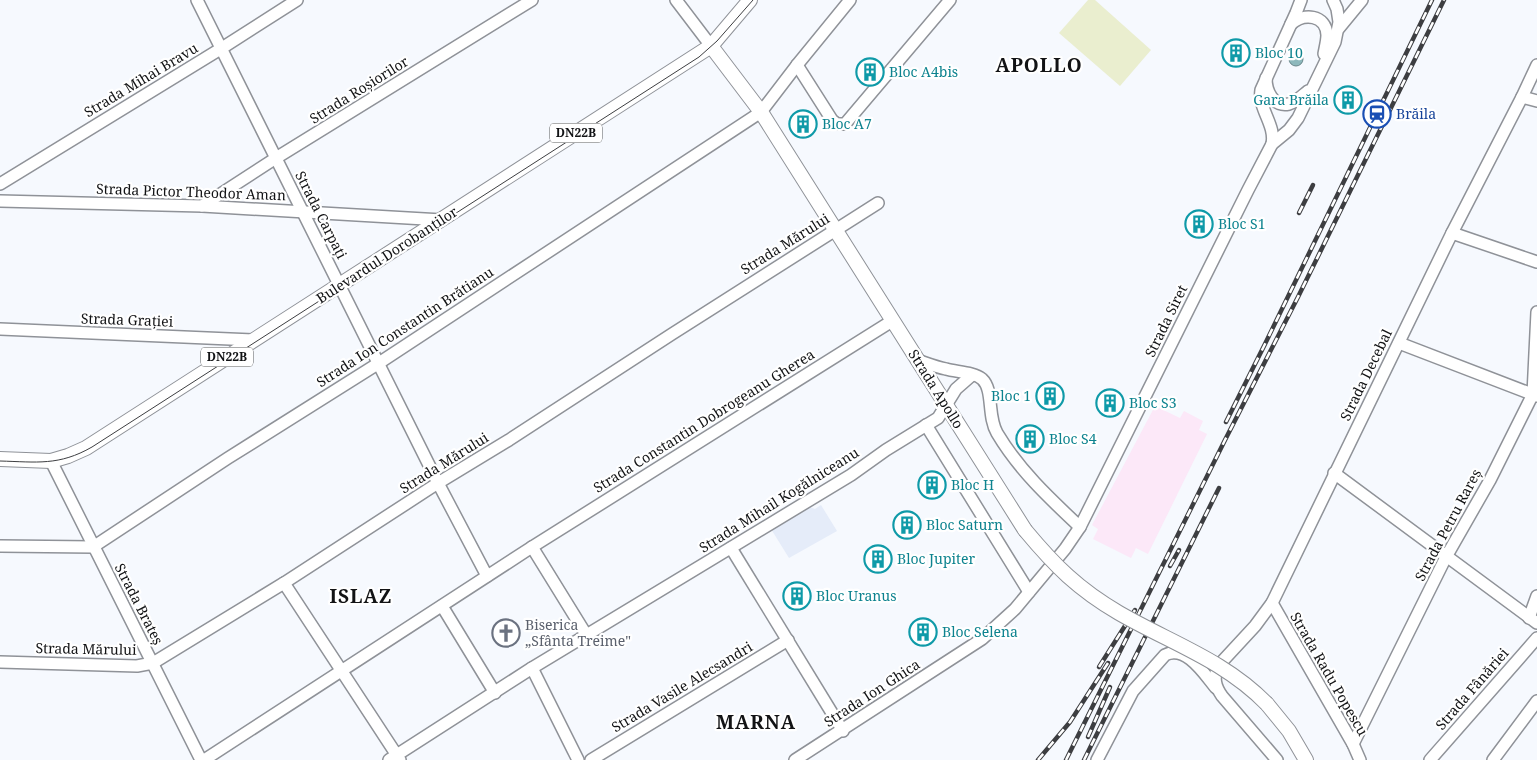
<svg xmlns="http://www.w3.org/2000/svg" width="1537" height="760" viewBox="0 0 1537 760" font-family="'Noto Serif',serif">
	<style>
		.industrial { fill: #fce8f8 }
		.built { fill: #e5ecf9 }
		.green { fill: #eaeecf }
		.water { fill: #8db8bc; stroke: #68868a }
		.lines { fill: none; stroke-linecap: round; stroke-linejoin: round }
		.minor-casing { stroke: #8f9298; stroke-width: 14 }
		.major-casing { stroke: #8f9298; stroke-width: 16 }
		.minor { stroke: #fff; stroke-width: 11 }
		.major { stroke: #fff; stroke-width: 14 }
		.tram { stroke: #3d3e41; stroke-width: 1 }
		.rail-casing { stroke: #3d3e41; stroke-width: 4.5 }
		.rail { stroke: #fff; stroke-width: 2.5; stroke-dasharray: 8; stroke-linecap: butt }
		.major-bridge-casing { stroke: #8f9298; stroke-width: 16; stroke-linecap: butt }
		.major-bridge { stroke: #fff; stroke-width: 14 }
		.labels { text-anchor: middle; stroke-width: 4.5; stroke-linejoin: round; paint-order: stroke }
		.shield { fill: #fff; stroke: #595a5b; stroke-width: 1 }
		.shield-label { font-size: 12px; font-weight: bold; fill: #121315 }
		.culture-label { font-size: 14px; fill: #0d838f; stroke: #fff; text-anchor: start }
		.street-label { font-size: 14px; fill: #121315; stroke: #fff }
		.transit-label { font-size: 14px; fill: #164399; stroke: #fff; text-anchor: start }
		.worship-label { font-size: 14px; fill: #5b616d; stroke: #fff; text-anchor: start }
		.district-label { font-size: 19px; font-weight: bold; letter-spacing: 1px; fill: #121315; stroke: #fff }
	</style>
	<rect width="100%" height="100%" fill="#f6f9fe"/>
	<path class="industrial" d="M1155 406 1180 418 1184 411 1203 421 1199 430 1207 434 1148 554 1136 548 1131 558 1093 539 1098 529 1092 525Z"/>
	<path class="built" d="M821 505 837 531 789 558 771 529 807 506 815 509Z"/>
	<path class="green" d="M1088 0H1095L1151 50 1120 86 1059 33Z"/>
	<circle class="water" cx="1296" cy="59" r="7"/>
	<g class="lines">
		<g class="minor-casing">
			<g id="minor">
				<path d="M197 0 438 483 487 576"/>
				<path d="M676 0 711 46"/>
				<path d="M1291 24C1303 13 1326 14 1327 35 1327 41 1325 48 1324 54"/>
				<path d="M1339 28 1362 0"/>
				<path d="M797 65 832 120 837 124H845L950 0"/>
				<path d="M1266 78C1266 91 1273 107 1289 104 1296 102 1303 95 1308 91"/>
				<path d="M1522 97 1537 101"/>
				<path d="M1272 144C1276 125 1258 109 1261 90L1296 13 1301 0"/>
				<path d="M0 184 222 48 297 0"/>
				<path d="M0 201 202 206 442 220"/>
				<path d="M202 206 276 158 532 0"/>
				<path d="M1452 233 1537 262"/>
				<path d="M0 329 253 340"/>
				<path d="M1399 343 1537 396"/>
				<path d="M917 360C926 363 936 367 946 369 956 372 974 372 982 379 994 390 987 416 997 433 1019 470 1049 498 1080 527"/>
				<path d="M926 425 1029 592"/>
				<path d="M51 461 201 760"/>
				<path d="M1334 473 1537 623"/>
				<path d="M0 546 93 547 228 458 379 363 761 112 797 65 850 0"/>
				<path d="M532 547 587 636"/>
				<path d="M731 548 843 731"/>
				<path d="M284 583 400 760"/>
				<path d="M1272 603 1353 744 1360 760"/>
				<path d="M442 606 495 693"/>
				<path d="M1529 618 1537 596"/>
				<path d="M0 662 137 666 153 663 284 583 438 483 509 440 672 334 878 203"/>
				<path d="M532 668 578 760"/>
				<path d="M1353 744 1446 557 1490 480 1533 394 1537 312"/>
				<path d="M204 760 532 547 892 321"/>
				<path d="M389 760 532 668 851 475 886 450 938 418 956 389 972 375"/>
				<path d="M591 760 788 640"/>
				<path d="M795 760 982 639 1015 609 1065 549 1080 527 1248 190 1272 144 1289 130 1298 118 1335 42 1339 22 1337 9 1333 0"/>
				<path d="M1097 760 1133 691 1165 655C1186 644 1205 675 1216 688"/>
				<path d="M1277 760 1222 696C1215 686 1213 678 1218 666L1255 626 1272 603 1452 233 1522 97 1537 65"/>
				<path d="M1430 760 1537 638"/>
				<path d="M1493 760 1537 701"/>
			</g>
		</g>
		<g class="major-casing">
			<g id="major">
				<path d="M711 46 761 112 1025 530"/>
				<path d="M0 459 51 461 68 456 86 448 711 46 750 0"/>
				<path d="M1267 704 1289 731 1306 760"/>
			</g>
		</g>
		<use href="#minor" class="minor"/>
		<use href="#major" class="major"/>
		<path class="tram" d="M0 461C37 462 59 466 92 447L699 57 717 41 753 0"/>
		<g class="rail-casing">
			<g id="rail">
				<path d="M1299 213 1313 185"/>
				<path d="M1226 422 1265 344 1432 0"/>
				<path d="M1170 566 1179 550"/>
				<path d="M1099 667 1135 610"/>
				<path d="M1088 737 1110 687"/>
				<path d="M1038 760 1070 722 1108 663"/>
				<path d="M1066 760 1225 440 1298 297 1444 0"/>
				<path d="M1084 760 1219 488"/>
			</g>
		</g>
		<use href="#rail" class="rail"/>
		<g class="major-bridge-casing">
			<path id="major-bridge" d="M1025 530C1055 566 1078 589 1119 613 1171 643 1224 660 1267 704"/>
		</g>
		<use href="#major-bridge" class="major-bridge"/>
	</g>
	<defs>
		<g id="building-ring" transform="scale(1.4375)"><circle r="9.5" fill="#fff" stroke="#0f9aa8" stroke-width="1.5"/><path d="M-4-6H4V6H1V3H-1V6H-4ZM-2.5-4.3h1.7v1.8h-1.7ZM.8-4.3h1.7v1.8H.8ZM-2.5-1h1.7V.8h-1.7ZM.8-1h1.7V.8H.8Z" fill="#0f9aa8"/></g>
		<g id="station-ring" transform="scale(1.4375)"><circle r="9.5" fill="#fff" stroke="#1a4fb4" stroke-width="1.5"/><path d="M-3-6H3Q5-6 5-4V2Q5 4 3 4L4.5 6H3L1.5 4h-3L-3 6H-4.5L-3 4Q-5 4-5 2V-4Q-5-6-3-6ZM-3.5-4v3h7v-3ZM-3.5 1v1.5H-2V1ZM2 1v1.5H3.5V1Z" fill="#1a4fb4"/></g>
		<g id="church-ring" transform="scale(1.4375)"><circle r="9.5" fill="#fff" stroke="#6b7280" stroke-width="1.5"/><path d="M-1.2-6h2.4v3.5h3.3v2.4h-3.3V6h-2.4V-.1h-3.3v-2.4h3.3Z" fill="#6b7280"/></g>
	</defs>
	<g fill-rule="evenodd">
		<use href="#building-ring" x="1236" y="53"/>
		<use href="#building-ring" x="870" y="72"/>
		<use href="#building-ring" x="1348" y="100"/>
		<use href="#station-ring" x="1377" y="114"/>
		<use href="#building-ring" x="803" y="124"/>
		<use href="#building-ring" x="1199" y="224"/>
		<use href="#building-ring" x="1050" y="396"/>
		<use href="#building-ring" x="1110" y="403"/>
		<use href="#building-ring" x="1030" y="439"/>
		<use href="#building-ring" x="932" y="485"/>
		<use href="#building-ring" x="907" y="525"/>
		<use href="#building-ring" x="878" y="559"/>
		<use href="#building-ring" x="797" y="596"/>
		<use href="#building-ring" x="923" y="632"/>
		<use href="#church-ring" x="506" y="633"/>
	</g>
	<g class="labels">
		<g class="shield">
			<rect x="550" y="123.5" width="52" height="19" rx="4"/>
			<rect x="201" y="347.5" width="52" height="19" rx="4"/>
		</g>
		<g class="shield-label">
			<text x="576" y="137">DN22B</text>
			<text x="227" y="361">DN22B</text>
		</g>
		<g class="culture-label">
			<text x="1255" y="58">Bloc 10</text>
			<text x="889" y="77">Bloc A4bis</text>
			<text x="1329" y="105" text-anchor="end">Gara Brăila</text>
			<text x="822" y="129">Bloc A7</text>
			<text x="1218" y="229">Bloc S1</text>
			<text x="1031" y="401" text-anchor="end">Bloc 1</text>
			<text x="1129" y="408">Bloc S3</text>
			<text x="1049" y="444">Bloc S4</text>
			<text x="951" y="490">Bloc H</text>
			<text x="926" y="530">Bloc Saturn</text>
			<text x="897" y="564">Bloc Jupiter</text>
			<text x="816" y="601">Bloc Uranus</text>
			<text x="942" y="637">Bloc Selena</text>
		</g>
		<g class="street-label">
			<text transform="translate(141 80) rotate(-31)" y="5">Strada Mihai Bravu</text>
			<text transform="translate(359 90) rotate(-32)" y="5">Strada Roșiorilor</text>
			<text transform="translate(191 192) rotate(2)" y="5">Strada Pictor Theodor Aman</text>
			<text transform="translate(321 215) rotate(63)" y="5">Strada Carpați</text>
			<text transform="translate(785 244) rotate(-32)" y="5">Strada Mărului</text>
			<text transform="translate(387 255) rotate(-33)" y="5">Bulevardul Dorobanților</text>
			<text transform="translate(127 320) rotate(2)" y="5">Strada Grației</text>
			<text transform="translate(1166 321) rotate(-64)" y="5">Strada Siret</text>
			<text transform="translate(405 327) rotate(-33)" y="5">Strada Ion Constantin Brătianu</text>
			<text transform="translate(1366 375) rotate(-64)" y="5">Strada Decebal</text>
			<text transform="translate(936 389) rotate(58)" y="5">Strada Apollo</text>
			<text transform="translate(704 421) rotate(-32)" y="5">Strada Constantin Dobrogeanu Gherea</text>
			<text transform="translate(444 463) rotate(-32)" y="5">Strada Mărului</text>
			<text transform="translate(779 500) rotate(-32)" y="5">Strada Mihail Kogălniceanu</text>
			<text transform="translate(1448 525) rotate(-62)" y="5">Strada Petru Rareș</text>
			<text transform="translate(139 604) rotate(63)" y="5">Strada Brateș</text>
			<text transform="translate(86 649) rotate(1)" y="5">Strada Mărului</text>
			<text transform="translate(1329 674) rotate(60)" y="5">Strada Radu Popescu</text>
			<text transform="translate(682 687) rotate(-31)" y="5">Strada Vasile Alecsandri</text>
			<text transform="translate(1472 689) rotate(-49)" y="5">Strada Fânăriei</text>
			<text transform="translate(872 693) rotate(-33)" y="5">Strada Ion Ghica</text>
		</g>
		<g class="transit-label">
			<text x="1396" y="119">Brăila</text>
		</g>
		<g class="worship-label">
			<text x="525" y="630">Biserica<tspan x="525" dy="16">„Sfânta Treime"</tspan></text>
		</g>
		<g class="district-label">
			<text x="1039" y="72">APOLLO</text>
			<text x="361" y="603">ISLAZ</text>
			<text x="756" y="729">MARNA</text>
		</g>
	</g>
</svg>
